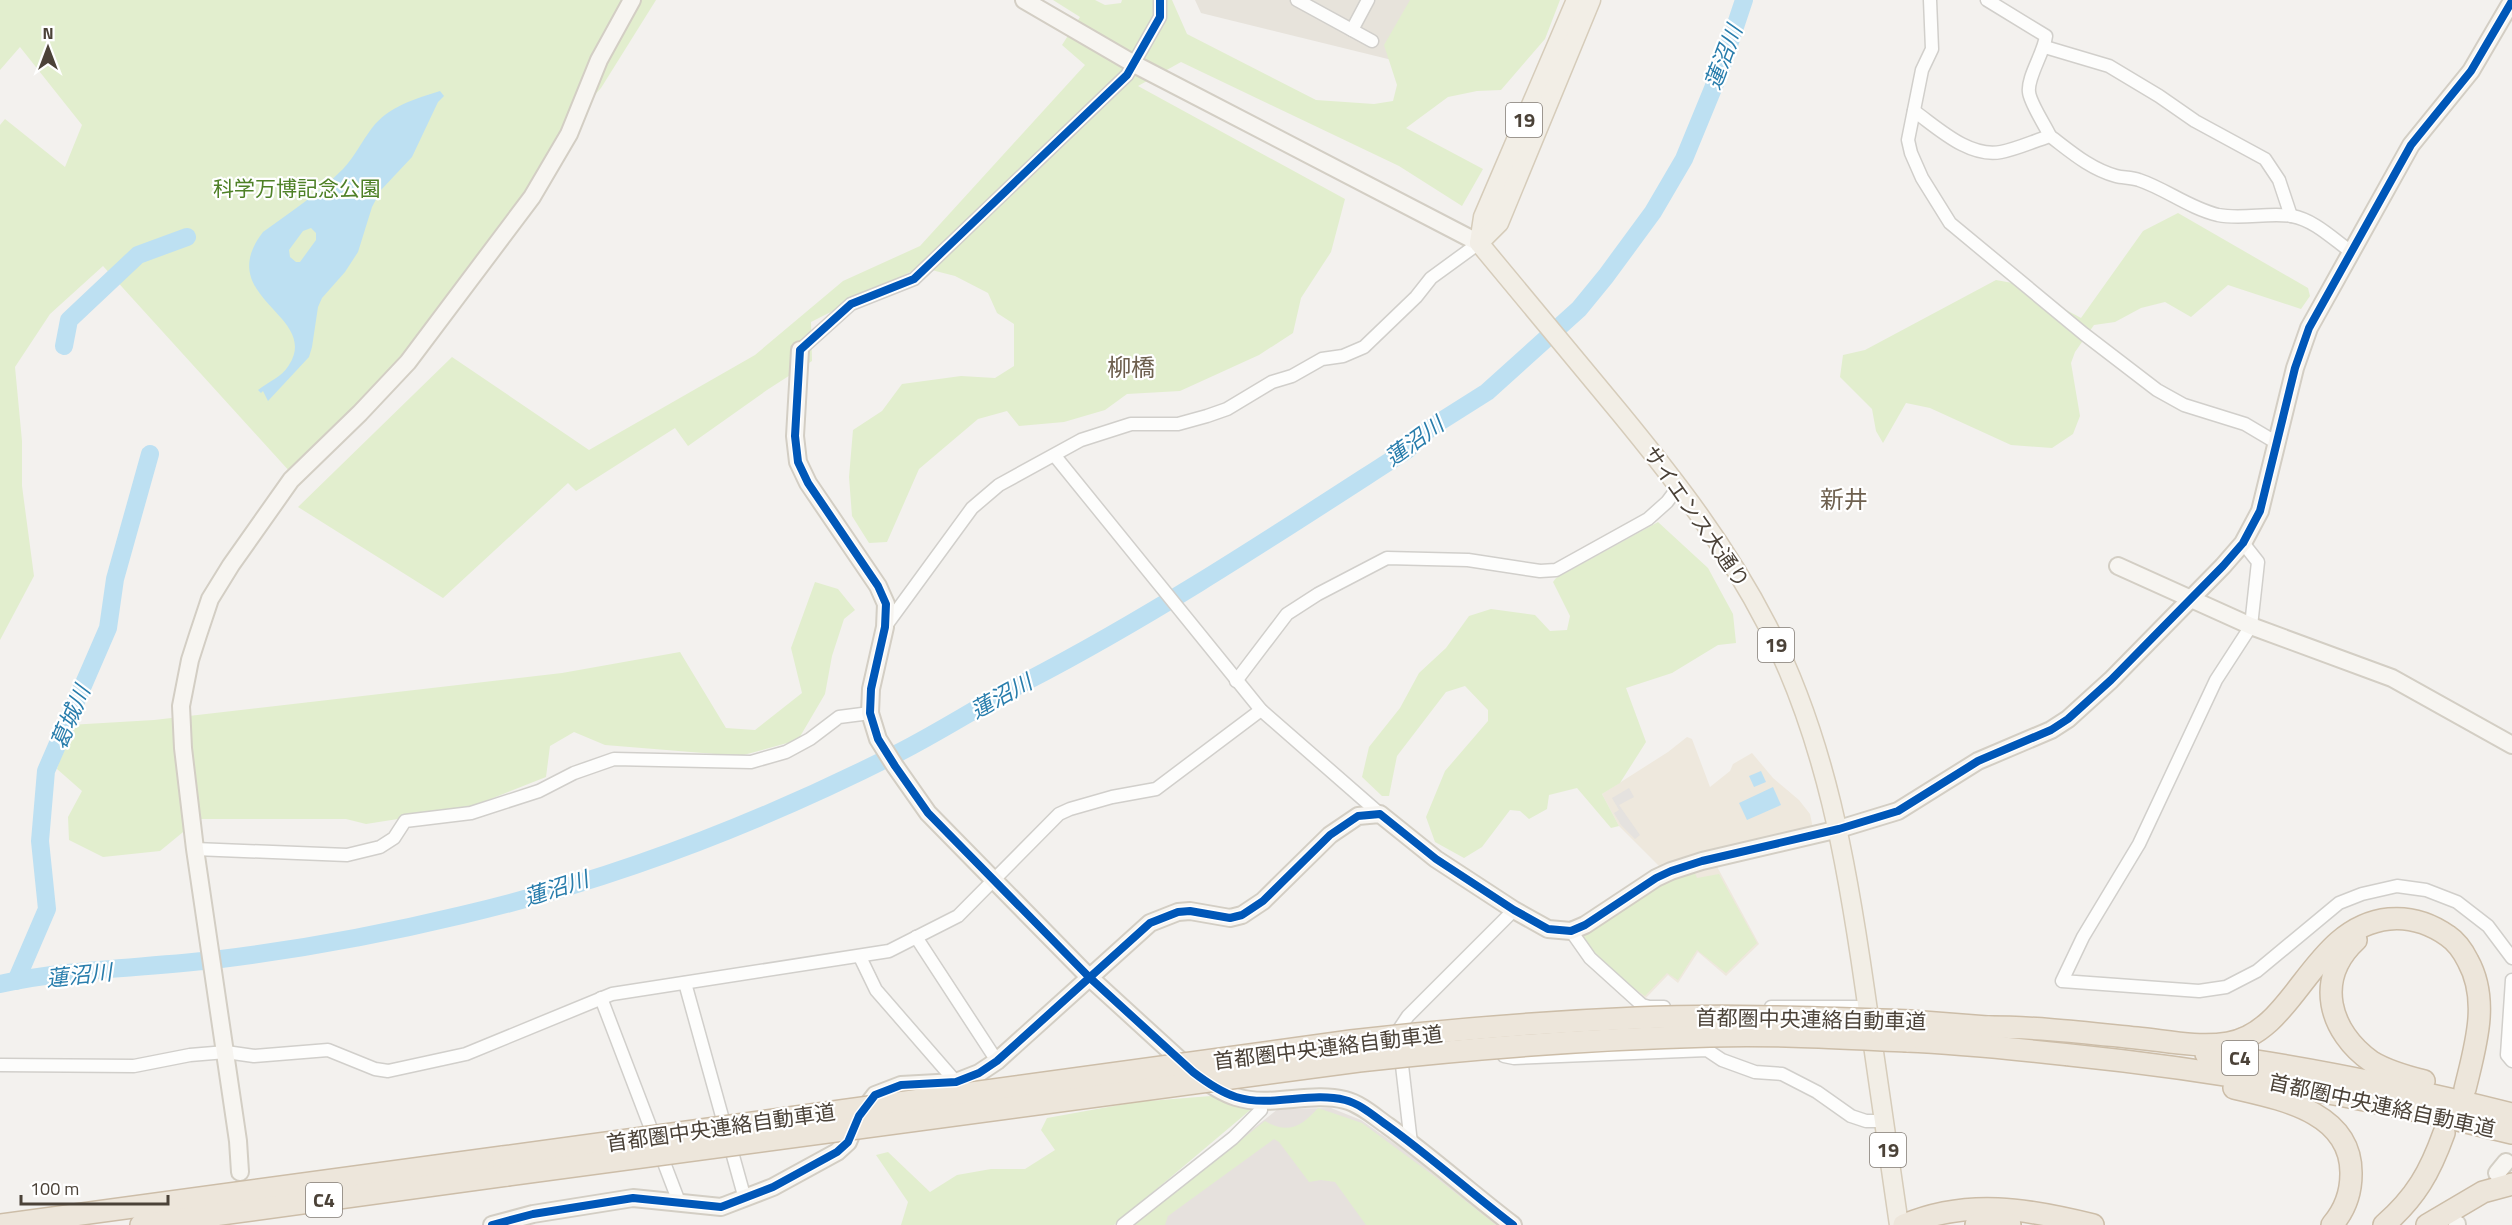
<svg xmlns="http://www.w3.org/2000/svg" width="2512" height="1225" viewBox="0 0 2512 1225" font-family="'Titillium Web','Noto Sans JP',sans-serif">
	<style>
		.residential { fill: #e7e3db }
		.industrial { fill: #e6e1dd }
		.education { fill: #eee8dd }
		.green { fill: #e2eece }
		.parking { fill: #e5e2df }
		.water { fill: #bde0f2; fill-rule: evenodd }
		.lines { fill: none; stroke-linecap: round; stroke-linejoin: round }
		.river { stroke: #bde0f2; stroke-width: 18 }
		.street-casing { stroke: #d1cfcb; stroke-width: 15 }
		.secondary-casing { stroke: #d3cec4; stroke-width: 20 }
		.primary-casing { stroke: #d6ccba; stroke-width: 21 }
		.highway-casing { stroke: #ccbda8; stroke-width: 24 }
		.street { stroke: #fdfdfc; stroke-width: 12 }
		.secondary { stroke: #f7f5f1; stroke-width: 16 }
		.primary { stroke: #f2eee6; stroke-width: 18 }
		.highway { stroke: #ede6db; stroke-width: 21 }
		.highway-bridge-casing { stroke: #ccbda8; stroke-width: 24; stroke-linecap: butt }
		.highway-bridge { stroke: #ede6db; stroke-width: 21 }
		.cycleway-casing { stroke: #fff; stroke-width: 11 }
		.cycleway { stroke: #0057b8; stroke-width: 8 }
		.labels { text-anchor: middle; stroke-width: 4.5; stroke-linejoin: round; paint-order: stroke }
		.shield { fill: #fff; stroke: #817b74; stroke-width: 1.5 }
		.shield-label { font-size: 20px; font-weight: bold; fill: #4b4238 }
		.park-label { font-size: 21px; fill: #4f8127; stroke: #fff }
		.street-label { font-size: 21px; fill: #4b4238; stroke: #fff }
		.water-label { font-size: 22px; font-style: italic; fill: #287dac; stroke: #fff }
		.quarter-label { font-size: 24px; fill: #6e604f; stroke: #fff }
	</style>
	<rect width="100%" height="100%" fill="#f3f1ee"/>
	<path class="residential" d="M1195 0H1424L1392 60 1201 13Z"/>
	<path class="industrial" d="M1331 1108 1361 1120 1424 1164 1502 1225H1130L1278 1109Z"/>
	<path class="education" d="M1687 737 1692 739 1710 787 1730 771 1733 764 1752 753 1773 778 1799 800 1810 814 1813 828 1708 850 1759 944 1726 976 1698 952 1678 983 1668 975 1645 999 1618 980 1597 961 1579 935 1667 878 1660 867 1619 826 1602 794 1668 752Z"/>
	<g class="green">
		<path d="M0 0H656L601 88 565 128 548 164 420 338 370 396 291 473 103 266 50 314 15 367 22 441V486L34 576 0 640V125L5 119 65 167 82 125 20 47 0 70Z"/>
		<path d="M1053 0H1095L1105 5 1121 3 1122 0H1172L1187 34 1316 100 1374 104 1393 101 1397 85 1384 45 1410 0H1560L1545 39 1501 90 1477 91 1448 97 1406 128 1483 169 1462 206 1399 166 1181 62 1138 86 1345 199 1331 252 1301 298 1293 333 1259 355 1180 391 1127 394 1105 410 1064 422 1019 426 1007 411 978 419 919 469 887 542 869 543 852 516 849 477 853 430 882 411 902 384 961 376 995 378 1014 366V324L997 313 988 293 955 276 920 267 811 322 812 361 767 390 688 446 675 428 576 491 568 483 443 598 298 507 452 357 589 450 755 355 843 281 920 246 1085 65 1062 45 1080 17Z"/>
		<path d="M2178 213 2308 288 2310 296 2301 309 2228 285 2191 317 2165 302 2141 308 2115 322 2094 325 2075 352 2071 363 2080 416 2073 434 2052 448 2011 445 1930 408 1906 403 1883 443 1876 431 1872 409 1840 377 1843 355 1865 350 1996 280 2018 284 2081 318 2143 231Z"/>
		<path d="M1658 522 1708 568 1733 614 1736 643 1718 645 1672 673 1626 688 1646 742 1620 783 1602 794 1619 826 1611 828 1577 788 1549 795 1547 809 1529 819 1520 811 1510 810 1482 847 1464 858 1435 842 1426 817 1445 771 1488 721V710L1465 686 1446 692 1397 756 1389 796H1382L1362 777 1369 747 1400 708 1419 673 1446 648 1469 616 1491 609 1535 615 1550 631 1567 630 1570 616 1553 582 1556 578Z"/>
		<path d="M815 582 838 589 855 610 844 619 832 656 825 694 798 740 740 756 605 745 574 732 550 746 546 777 468 808 366 824 346 819H199L160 851 103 857 69 840 68 817 82 791 57 769 69 725 154 720 562 673 680 652 726 728 755 730 802 693 791 648Z"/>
		<path d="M1693 869 1697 878 1719 874 1757 943 1726 973 1697 950 1678 980 1667 973 1645 996C1625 982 1589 959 1581 936L1648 892Z"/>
		<path d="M1211 1096 1255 1106 1114 1225H901L908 1202 876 1155 888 1152 930 1192 957 1175 991 1169H1025L1055 1150 1041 1130 1047 1118 1136 1102Z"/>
		<path d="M1318 1108 1362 1123 1434 1176 1496 1225H1366L1335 1182 1321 1180 1309 1182 1279 1142 1274 1139 1168 1216 1165 1225H1134L1265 1121C1288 1135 1302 1126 1318 1108Z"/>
	</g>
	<path class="parking" d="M1629 788 1634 797 1619 805 1640 835 1635 839 1621 825 1614 813 1619 810 1612 798Z"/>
	<g class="water">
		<path d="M440 91 444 96 438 102 412 157 381 190 372 207 358 252 345 272 322 298 318 307 312 347 309 357 268 401 263 391 261 393 258 390C269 381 281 378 289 365 321 315 212 298 263 232 291 212 319 193 343 169 355 156 362 141 372 128 389 106 415 99 440 91ZM311 228 316 233V240L300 262H296L290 257 289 250 303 231Z"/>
		<path d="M1761 771 1766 782 1754 787 1749 776Z"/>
		<path d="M1773 787 1781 805 1747 820 1739 803Z"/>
	</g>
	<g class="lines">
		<g class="river">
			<path d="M64 346 69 320 138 255 187 237"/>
			<path d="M16 981 47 909 40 841 46 771 108 628 115 579 150 454"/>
			<path d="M0 984C72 968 148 968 221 959 302 949 383 934 462 915 612 880 762 822 900 752 943 730 984 703 1027 681 1158 613 1283 530 1407 450L1430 428 1487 392 1579 309 1606 276 1653 212 1684 159 1721 69 1744 0"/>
		</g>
		<g class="street-casing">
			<g id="street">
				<path d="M1297 0 1372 41"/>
				<path d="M1930 0 1932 49 1922 70 1908 140 1911 153 1922 178 1950 223 2084 334 2157 390 2184 405 2245 424 2277 443"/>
				<path d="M1987 0 2046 36C2044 53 2027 77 2029 92 2030 103 2045 125 2050 136"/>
				<path d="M1352 30 1368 0"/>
				<path d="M2045 47 2109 66 2159 96 2195 121 2265 159 2279 180 2291 216"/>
				<path d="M1914 111C1938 128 1969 158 2001 152 2017 149 2034 141 2050 136 2070 151 2090 169 2116 176 2123 178 2131 177 2139 180 2166 189 2189 208 2218 215 2243 220 2268 212 2292 216 2314 220 2332 238 2350 251"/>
				<path d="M800 350 851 304 914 279 1127 75 1160 17V0"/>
				<path d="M1055 456 1261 710 1380 814"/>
				<path d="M2243 543 2258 562 2251 626 2216 680 2139 844 2083 937 2062 981 2199 991 2226 987 2257 971 2339 903 2362 894 2397 886 2426 890 2457 902 2488 926 2512 958"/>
				<path d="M885 627 972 508 999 485 1081 440 1131 424H1178L1207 416 1227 409 1272 382 1292 376 1322 359 1343 356 1364 347 1416 297 1431 278 1479 243"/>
				<path d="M1236 681 1287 614 1318 594 1387 558 1468 560 1540 571 1556 570 1648 519 1667 502 1679 486"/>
				<path d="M195 849 347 855 380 847 394 838 405 821 471 813 539 791 574 773 614 759 751 762 786 752 810 739 839 717 870 713"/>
				<path d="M1571 931 1590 958 1642 1005 1649 1007H1664"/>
				<path d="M916 937 997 1061"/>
				<path d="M860 957 876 990 956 1082"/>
				<path d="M2512 980 2507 1055 2512 1061"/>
				<path d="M685 983 745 1199"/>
				<path d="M601 998 679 1202"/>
				<path d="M1771 1007H1868"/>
				<path d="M1504 1056 1514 1058 1707 1050 1722 1060 1755 1072 1782 1074 1817 1092 1851 1116 1866 1121H1884"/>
				<path d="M0 1065 134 1066 190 1055 226 1052 254 1056 328 1050 375 1069 388 1071 466 1054 612 994 889 951 958 916 1059 814 1070 809 1112 797 1156 789 1261 710"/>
				<path d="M1411 1143 1398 1031 1408 1016 1514 910"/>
				<path d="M1123 1225 1233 1138 1261 1110 1259 1100"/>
			</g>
		</g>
		<g class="secondary-casing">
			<g id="secondary">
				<path d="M1024 0 1134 64 1479 243"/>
				<path d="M800 350 795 436 798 462 808 483 878 586 886 604 885 627 871 689 870 713 878 739 895 766 928 813 1089 977 1193 1072C1206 1082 1220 1092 1236 1097 1271 1108 1310 1091 1345 1100 1361 1104 1375 1117 1388 1126 1431 1157 1471 1193 1513 1225"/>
				<path d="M2118 566 2251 626 2392 678 2512 745"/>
				<path d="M240 1172 238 1141 195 849 183 748 181 706 190 660 198 635 210 599 231 565 291 480 360 413 408 362 532 197 569 134 599 60 632 0"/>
				<path d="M2497 1173 2506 1162"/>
				<path d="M492 1225 533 1214 633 1198 721 1207 773 1187 837 1152 848 1142 859 1116 875 1095 901 1085 956 1082 979 1073 997 1061 1150 923 1178 912 1190 911 1230 918 1242 915 1263 901 1330 835 1358 816 1380 814 1436 859 1514 910 1548 929 1571 931 1585 925 1656 878 1671 871 1702 861 1839 829 1898 811 1978 761 2051 730 2068 719 2111 680 2223 566 2243 543 2260 511 2295 368 2309 328 2411 145 2471 71 2512 1"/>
				<path d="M2457 1225V1224"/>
			</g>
		</g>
		<g class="primary-casing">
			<g id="primary">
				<path d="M1576 0 1483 217 1479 243C1526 299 1573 356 1620 413 1675 480 1727 547 1767 625 1826 740 1847 864 1865 990 1877 1069 1888 1147 1899 1225"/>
				<path d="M1479 243 1499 223 1591 0"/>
			</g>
		</g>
		<g class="highway-casing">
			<g id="highway">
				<path d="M2356 940C2314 979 2329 1032 2372 1062 2387 1071 2408 1077 2424 1081"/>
				<path d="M1910 1021 2000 1028"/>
				<path d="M1988 1027C2038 1027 2087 1033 2137 1038 2167 1041 2198 1048 2228 1043 2296 1032 2311 927 2389 919 2410 917 2431 924 2448 936 2457 942 2463 951 2468 961 2490 1001 2475 1047 2465 1089"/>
				<path d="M1907 1041C1961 1043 2015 1049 2070 1055 2219 1070 2366 1097 2512 1133"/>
				<path d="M2206 1054C2309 1067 2411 1089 2512 1114"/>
				<path d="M2234 1088C2281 1099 2352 1112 2351 1174 2351 1194 2345 1210 2332 1225"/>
				<path d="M0 1225 503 1157"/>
				<path d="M141 1225 507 1175"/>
				<path d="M1904 1225C1968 1198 2028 1209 2093 1225"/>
				<path d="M1976 1225H2010"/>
				<path d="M2384 1225C2416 1197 2430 1172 2444 1133"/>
				<path d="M2427 1225 2483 1192 2512 1184"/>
			</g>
		</g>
		<use href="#street" class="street"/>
		<use href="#secondary" class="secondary"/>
		<use href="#primary" class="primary"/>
		<use href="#highway" class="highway"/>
		<g class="highway-bridge-casing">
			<g id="highway-bridge">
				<path d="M503 1157 1351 1041C1446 1030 1542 1022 1637 1018 1728 1014 1820 1018 1910 1021"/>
				<path d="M507 1175 1359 1061C1476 1048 1592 1039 1710 1036 1775 1034 1841 1038 1907 1041"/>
			</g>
		</g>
		<use href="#highway-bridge" class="highway-bridge"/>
		<g class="cycleway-casing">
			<g id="cycleway">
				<path d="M1160 0V17L1127 75 914 279 851 304 800 350 795 436 798 462 808 483 878 586 886 604 885 627 871 689 870 713 878 739 895 766 928 813 1089 977 1193 1072C1206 1082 1220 1092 1236 1097 1271 1108 1310 1091 1345 1100 1361 1104 1375 1117 1388 1126 1431 1157 1471 1193 1513 1225"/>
				<path d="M492 1225 533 1214 633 1198 721 1207 773 1187 837 1152 848 1142 859 1116 875 1095 901 1085 956 1082 979 1073 997 1061 1150 923 1178 912 1190 911 1230 918 1242 915 1263 901 1330 835 1358 816 1380 814 1436 859 1514 910 1548 929 1571 931 1585 925 1656 878 1671 871 1702 861 1839 829 1898 811 1978 761 2051 730 2068 719 2111 680 2223 566 2243 543 2260 511 2295 368 2309 328 2411 145 2471 71 2512 1"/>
			</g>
		</g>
		<use href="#cycleway" class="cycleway"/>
	</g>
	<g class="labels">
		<g class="shield">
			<rect x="1506" y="103" width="36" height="34" rx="4.5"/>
			<rect x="1758" y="628" width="36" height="34" rx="4.5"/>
			<rect x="2222" y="1041" width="36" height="34" rx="4.5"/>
			<rect x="1870" y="1133" width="36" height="34" rx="4.5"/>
			<rect x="306" y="1183" width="36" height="34" rx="4.5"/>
		</g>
		<g class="shield-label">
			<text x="1524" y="127">19</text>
			<text x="1776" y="652">19</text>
			<text x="2240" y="1065">C4</text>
			<text x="1888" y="1157">19</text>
			<text x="324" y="1207">C4</text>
		</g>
		<g class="park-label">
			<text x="297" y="196">科学万博記念公園</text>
		</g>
		<g class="street-label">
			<text transform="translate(1696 517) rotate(55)" y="7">サイエンス大通り</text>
			<text transform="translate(1811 1020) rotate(1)" y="7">首都圏中央連絡自動車道</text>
			<text transform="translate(1328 1048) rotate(-7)" y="7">首都圏中央連絡自動車道</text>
			<text transform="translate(2382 1106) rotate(12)" y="7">首都圏中央連絡自動車道</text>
			<text transform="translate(721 1128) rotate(-8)" y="7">首都圏中央連絡自動車道</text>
		</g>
		<g class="water-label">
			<text transform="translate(1723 57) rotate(-69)" y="8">蓮沼川</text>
			<text transform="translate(1414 441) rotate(-36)" y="8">蓮沼川</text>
			<text transform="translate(1001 696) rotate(-29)" y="8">蓮沼川</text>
			<text transform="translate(70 717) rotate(-67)" y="8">葛城川</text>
			<text transform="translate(556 888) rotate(-18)" y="8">蓮沼川</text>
			<text transform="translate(79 975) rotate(-6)" y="8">蓮沼川</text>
		</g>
		<g class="quarter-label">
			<text x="1131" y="376">柳橋</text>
			<text x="1844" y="508">新井</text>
		</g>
	</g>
	<g transform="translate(48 48)" stroke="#ffffff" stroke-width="4.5" paint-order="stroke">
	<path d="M0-4.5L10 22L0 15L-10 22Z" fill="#4b4238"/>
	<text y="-9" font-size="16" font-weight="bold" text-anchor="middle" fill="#4b4238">N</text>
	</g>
	<path d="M21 1195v9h147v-9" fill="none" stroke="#4b4238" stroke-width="3"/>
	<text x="30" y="1195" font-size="18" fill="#4b4238" stroke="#ffffff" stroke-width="4.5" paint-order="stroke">100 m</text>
</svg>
